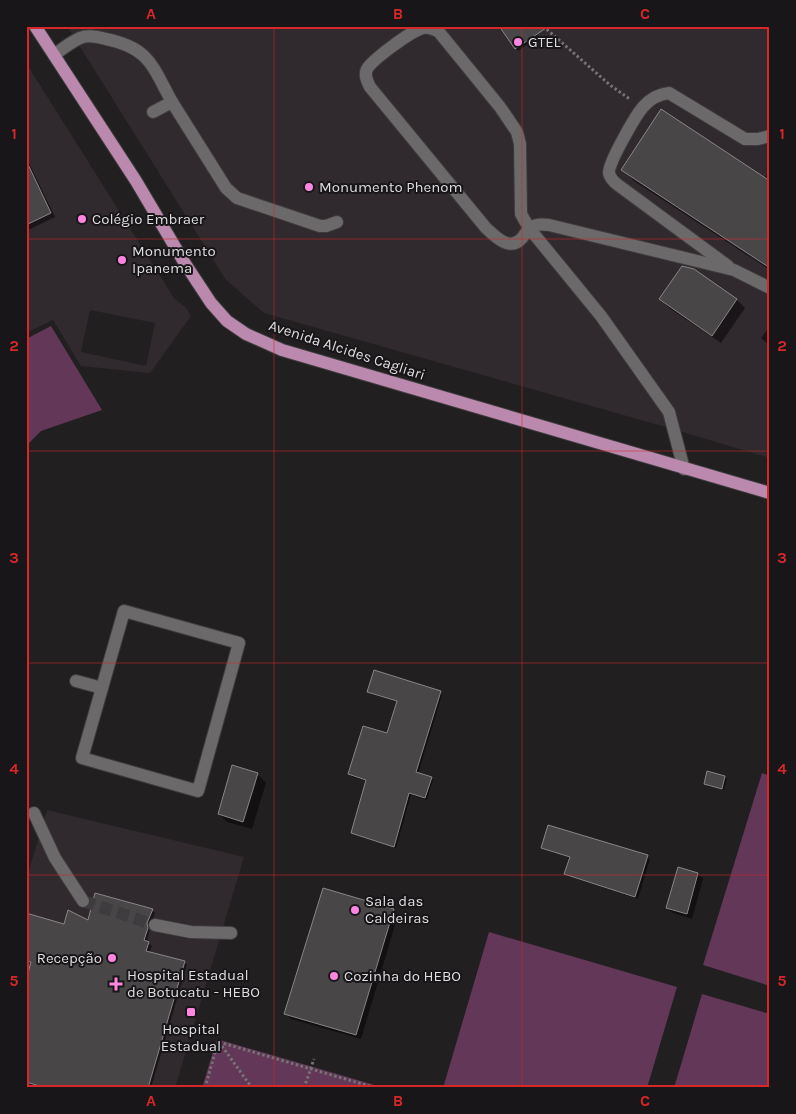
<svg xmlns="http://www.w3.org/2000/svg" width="796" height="1114" viewBox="0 0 796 1114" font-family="Karla,sans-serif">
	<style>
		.built { fill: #30292e; fill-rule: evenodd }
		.green { fill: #623757 }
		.shadow { fill: #0007 }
		.building { fill: #494648; stroke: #898688 }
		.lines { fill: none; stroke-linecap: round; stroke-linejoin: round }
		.minor-tunnel { stroke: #3e3c3e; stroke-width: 12; stroke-dasharray: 12 6; stroke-linecap: butt }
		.minor-casing { stroke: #3e3c3d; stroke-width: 14 }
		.major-casing { stroke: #3e3c3d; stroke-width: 14 }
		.path { stroke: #767375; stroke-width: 3; stroke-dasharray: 2.5 2.5; stroke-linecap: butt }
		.minor { stroke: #6b696a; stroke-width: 12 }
		.major { stroke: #bb89ad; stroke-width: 12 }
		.grid { fill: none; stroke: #d62828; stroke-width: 1; stroke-opacity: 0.55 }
		.poi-dot { fill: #fe86e0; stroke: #181618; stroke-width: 2 }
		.labels { text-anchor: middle; stroke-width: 4; stroke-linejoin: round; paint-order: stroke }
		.poi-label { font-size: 15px; fill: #dfdedf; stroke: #181618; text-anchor: start }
		.street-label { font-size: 15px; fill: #dfdedf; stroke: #181618 }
		.neatline { fill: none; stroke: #d62828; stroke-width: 2 }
		.grid-label { font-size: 16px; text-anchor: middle; font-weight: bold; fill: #d62828 }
	</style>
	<rect width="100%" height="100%" fill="#221f21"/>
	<g class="built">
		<path d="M67 26H770V458L669 428 264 313 226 280Z"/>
		<path d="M26 63 174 298 187 309 191 316 150 373 81 366 53 320 26 333V225L51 213 26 160ZM90 310 155 323 146 366 81 352Z"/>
		<path d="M47 810 244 857 175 1088H26V880Z"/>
	</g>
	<g class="green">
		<path d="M51 326 102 410 41 431 26 446V339Z"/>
		<path d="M762 773 770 776V986L703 965Z"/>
		<path d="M489 932 677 987 647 1088H443Z"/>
		<path d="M702 994 770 1014V1088H674Z"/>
		<path d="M217 1039 385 1088H202Z"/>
	</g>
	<g class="shadow">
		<path d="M531 26 538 37 518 51 516 49Z"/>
		<path d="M26 157 55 217 26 231Z"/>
		<path d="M623 170 764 179 770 170V270L634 181Z"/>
		<path d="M660 299H736L745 308 721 343 669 308Z"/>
		<path d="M770 326V346L761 338Z"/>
		<path d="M369 691 440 692 442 695 418 774 431 778 433 780 427 800 411 795 396 848 355 835 352 832 367 781 352 777 349 774 388 735 398 702 371 694Z"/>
		<path d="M257 774 266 783 252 829 227 822 219 814Z"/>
		<path d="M724 777 727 779 724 790 708 786 706 784Z"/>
		<path d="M543 847 647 857 650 859 638 899 568 876 566 874 571 858 545 850Z"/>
		<path d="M678 868 698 874 703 879 692 919 673 913 667 908Z"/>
		<path d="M152 910 155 913 150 927 147 942 152 946 149 953 184 962 187 965 151 1088H26V984L32 964 26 962V915L65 926Z"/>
		<path d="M393 910 398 915 361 1039 291 1019 286 1014Z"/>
	</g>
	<g class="building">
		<path d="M499 26H549L515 49Z"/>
		<path d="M661 109 770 181V268L621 170Z"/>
		<path d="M26 160 51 213 26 225Z"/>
		<path d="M682 266 694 269 737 299 712 336 659 299Z"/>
		<path d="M374 670 441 691 416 772 432 777 425 798 409 793 394 847 351 833 366 780 348 774 363 726 387 733 397 701 367 692Z"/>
		<path d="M232 765 258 773 243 822 218 814Z"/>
		<path d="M707 771 725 776 722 789 704 784Z"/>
		<path d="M548 825 648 855 635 897 564 874 570 857 541 848Z"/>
		<path d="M678 867 698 873 687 914 666 908Z"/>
		<path d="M323 888 394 909 356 1035 284 1014Z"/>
		<path d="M95 893 153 909 147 923 148 928 144 940 149 942 146 951 185 961 148 1088H46L26 1082V980L31 962 26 961V913L64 924 68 910 88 920Z"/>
	</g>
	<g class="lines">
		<path class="minor-tunnel" d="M83 901 155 925"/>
		<g class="minor-casing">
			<g id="minor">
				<path d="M54 55C62 49 71 42 80 38 87 35 99 37 106 39 150 48 152 66 172 102"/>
				<path d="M153 112 172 102 226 188 237 198 320 226H326L337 222"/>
				<path d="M728 266 618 185C614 182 610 178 609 173 607 165 636 115 643 107 650 99 659 94 669 93L745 139H758L770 136"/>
				<path d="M684 469 669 412 601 316 529 228 521 214 520 144 517 132 500 107 439 32C433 29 427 26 420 29 409 33 373 59 367 69 364 75 367 81 370 87L486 228C494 235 508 251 520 240 524 237 526 231 530 228 535 224 543 224 549 225L734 270 770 288"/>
				<path d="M124 611 239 643 198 791 82 758Z"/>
				<path d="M76 681 102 688"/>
				<path d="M34 813 55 858 83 901"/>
				<path d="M155 925 191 932 231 933"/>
			</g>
		</g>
		<g class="major-casing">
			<path id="major" d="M35 26 136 181 184 262 211 303 227 321 246 334 282 350 770 493"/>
		</g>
		<g class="path">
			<path d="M543 26 610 85 631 100"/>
			<path d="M219 1042 376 1088"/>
			<path d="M219 1042 252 1088"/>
			<path d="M205 1088 218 1042"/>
			<path d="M273 1088H285"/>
			<path d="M304 1088 314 1059"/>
		</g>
		<use href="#minor" class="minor"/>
		<use href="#major" class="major"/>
	</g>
	<path class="grid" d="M274 26V1088M522 26V1088M26 239H770M26 451H770M26 663H770M26 875H770"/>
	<g class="poi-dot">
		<circle cx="518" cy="42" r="5"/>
		<circle cx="309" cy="187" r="5"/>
		<circle cx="82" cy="219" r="5"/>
		<circle cx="122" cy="260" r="5"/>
		<circle cx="355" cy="910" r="5"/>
		<circle cx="112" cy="958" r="5"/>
		<circle cx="334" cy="976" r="5"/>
		<path d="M113.5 976.5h5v5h5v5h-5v5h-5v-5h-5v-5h5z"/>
		<rect x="186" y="1007" width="10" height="10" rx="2.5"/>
	</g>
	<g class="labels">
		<g class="poi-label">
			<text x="528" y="47">GTEL</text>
			<text x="319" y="192">Monumento Phenom</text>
			<text x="92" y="224">Colégio Embraer</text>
			<text x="132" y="256">Monumento<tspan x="132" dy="17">Ipanema</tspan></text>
			<text x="365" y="906">Sala das<tspan x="365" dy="17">Caldeiras</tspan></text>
			<text x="102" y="963" text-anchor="end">Recepção</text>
			<text x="127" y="980">Hospital Estadual<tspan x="127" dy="17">de Botucatu - HEBO</tspan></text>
			<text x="344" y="981">Cozinha do HEBO</text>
			<text x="191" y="1034" text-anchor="middle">Hospital<tspan x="191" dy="17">Estadual</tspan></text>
		</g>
		<g class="street-label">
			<text transform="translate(347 350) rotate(18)" y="5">Avenida Alcides Cagliari</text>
		</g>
	</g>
	<rect width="796" height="1114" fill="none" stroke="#181618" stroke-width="55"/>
	<rect x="28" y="28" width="740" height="1058" class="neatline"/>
	<g class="grid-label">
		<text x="151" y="19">A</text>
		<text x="398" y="19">B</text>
		<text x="645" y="19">C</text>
		<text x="14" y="139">1</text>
		<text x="782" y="139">1</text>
		<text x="14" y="351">2</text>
		<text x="782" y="351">2</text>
		<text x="14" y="563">3</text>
		<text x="782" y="563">3</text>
		<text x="14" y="774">4</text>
		<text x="782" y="774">4</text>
		<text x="14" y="986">5</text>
		<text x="782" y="986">5</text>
		<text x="151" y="1106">A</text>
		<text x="398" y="1106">B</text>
		<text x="645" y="1106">C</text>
	</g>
</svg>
